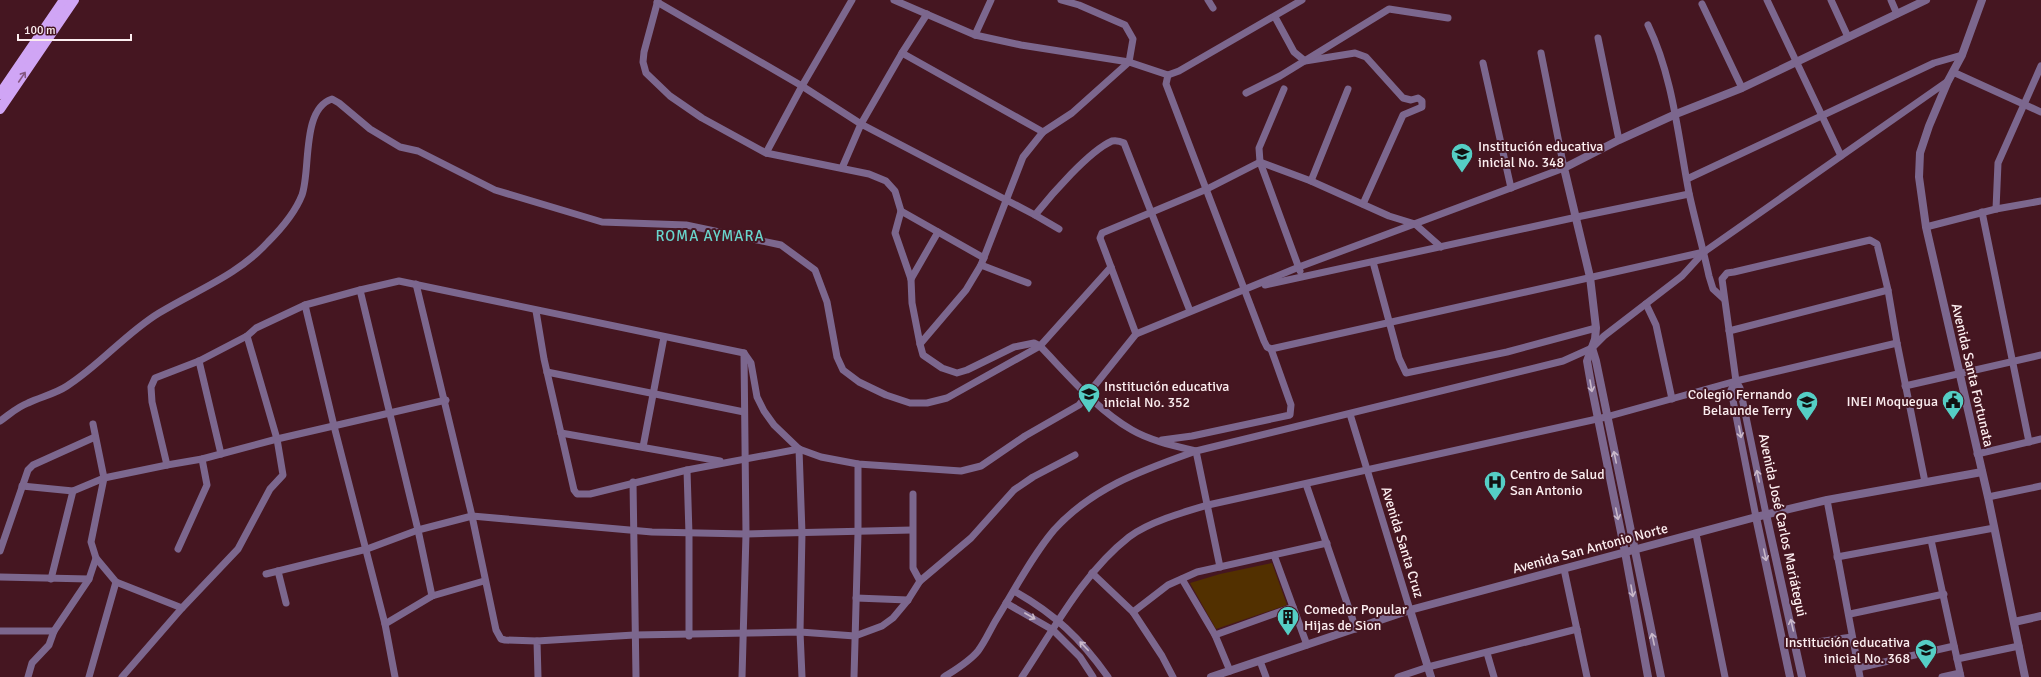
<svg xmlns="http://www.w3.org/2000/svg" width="2041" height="677" viewBox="0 0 2041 677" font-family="Signika,sans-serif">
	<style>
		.green { fill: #523000 }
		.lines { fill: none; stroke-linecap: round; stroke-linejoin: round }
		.minor { stroke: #7c678e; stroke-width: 7 }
		.tertiary { stroke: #7c678e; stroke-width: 8 }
		.primary { stroke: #d0a5f5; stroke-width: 10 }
		.oneway { stroke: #845680 }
		.oneway2 { stroke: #c9b8c9 }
		.labels { text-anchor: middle; stroke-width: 4; stroke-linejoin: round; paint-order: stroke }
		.poi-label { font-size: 14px; fill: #fceef0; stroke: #451621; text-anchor: start }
		.street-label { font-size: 14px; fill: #fceef0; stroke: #451621 }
		.neighbourhood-label { font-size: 15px; letter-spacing: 1px; fill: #69d4cc; stroke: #451621 }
	</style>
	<rect width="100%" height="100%" fill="#451621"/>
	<path class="green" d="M1272 563 1287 605 1216 629 1190 583 1220 574Z"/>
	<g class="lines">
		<g class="minor">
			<path d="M658 0 644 52 643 62 646 73 670 96 702 118 766 153 869 174 886 181 895 191 901 211 895 233 911 279 912 303 920 344 966 290 981 265 1023 157 1043 132 1072 113 1129 62 1133 39 1125 25 1079 5 1061 0"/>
			<path d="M894 0 975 35 1021 45 1129 62 1168 75 1179 71 1302 0"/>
			<path d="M1208 0 1213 8"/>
			<path d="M1767 0 1841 156"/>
			<path d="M1831 0 1848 37"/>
			<path d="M1891 0 1897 14"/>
			<path d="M657 2 802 86 861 124 902 53 1043 132"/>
			<path d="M1702 4 1742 88"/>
			<path d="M1275 17 1294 52 1305 61 1355 53 1366 57 1403 98 1411 100 1418 98 1422 101V107L1403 115 1363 204"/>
			<path d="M1648 25C1673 77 1678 136 1689 193 1695 221 1703 248 1709 276L1713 289 1724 299"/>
			<path d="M975 35 991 0"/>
			<path d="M1598 38 1619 140"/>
			<path d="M902 53 927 14"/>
			<path d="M1483 63 1511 188"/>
			<path d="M1953 72 2041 112"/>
			<path d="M1168 75 1166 84 1264 341 1267 347 1271 349 1704 252"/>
			<path d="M1284 89 1259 148 1260 162 1300 271"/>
			<path d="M1246 93 1280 76 1389 9 1448 18"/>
			<path d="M766 153 802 86 852 0"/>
			<path d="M842 168 861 124 1035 215C1051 195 1089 151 1112 141 1117 140 1120 141 1124 143L1190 311"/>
			<path d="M1687 179 1934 63 1962 55"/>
			<path d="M1311 181 1348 89"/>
			<path d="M1996 209 1998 163 2041 66"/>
			<path d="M901 211 984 258"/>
			<path d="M1982 212 2029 442"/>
			<path d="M1035 215 1059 229"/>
			<path d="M1926 227 1996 209 2041 201"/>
			<path d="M1373 262 1399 358 1406 373 1507 352 1596 328"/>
			<path d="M981 265 1028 283"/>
			<path d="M911 279 938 232"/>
			<path d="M416 284 472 516 496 630 501 639 505 640 537 641"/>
			<path d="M1265 285 1577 217 1689 194"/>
			<path d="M360 290 418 530 432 596"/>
			<path d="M1646 304 1656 325 1672 399"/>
			<path d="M305 305 334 426 385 624 395 677"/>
			<path d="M536 311 544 359 574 490 577 494H590L687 470 799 449"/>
			<path d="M1729 331 1888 290"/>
			<path d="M1136 334 1105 251 1100 238 1102 233 1207 189 1260 162 1311 181 1389 216 1415 224 1441 247"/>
			<path d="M920 344 923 355 942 368 957 373 967 370 1014 347 1034 343 1040 346C1068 375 1097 410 1132 430 1151 441 1175 446 1196 451L1220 567"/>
			<path d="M199 361 221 454"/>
			<path d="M547 372 744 412"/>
			<path d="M1736 381 1731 390 1756 517"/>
			<path d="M1905 386 2041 355"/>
			<path d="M1350 414 1410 610"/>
			<path d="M0 421C9 415 17 407 28 403 40 397 55 394 67 386 100 365 126 333 159 313 197 290 238 275 268 242 281 229 295 213 302 195 311 170 301 109 332 99L339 103 370 129 400 147 418 151 495 190 602 222 686 225 781 245 815 270 827 302 837 357 843 370 859 382 886 395 910 403H927L947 398 1040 346 1111 267"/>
			<path d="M93 424 104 478 91 542 96 558 116 582 182 608"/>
			<path d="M561 433 720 461"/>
			<path d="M1162 440 1192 436 1290 415 1291 405 1271 349"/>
			<path d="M643 447 664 337"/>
			<path d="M799 449 802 533 800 632 802 677"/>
			<path d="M1977 454 2041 439"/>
			<path d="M167 465 152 402 151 387 155 378 199 361 247 336 256 328 305 305 360 290 399 281 744 353 751 363 757 397 764 411 774 425 799 449 821 457 858 464 961 471 981 466 1025 436 1079 405 1136 334 1299 267 1564 168 1541 53"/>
			<path d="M687 470 689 534V636"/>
			<path d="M633 482 636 677"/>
			<path d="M1306 484 1356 629"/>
			<path d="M22 486 73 491 104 478 167 465 202 459 277 439 446 400"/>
			<path d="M1988 497 2041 486"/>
			<path d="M1827 500 1860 677"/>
			<path d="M1766 514 1740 388 1736 381 1722 279 1727 273 1734 272 1870 240 1877 244 1888 290 1897 343 1925 482"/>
			<path d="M1696 534 1725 677"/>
			<path d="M1931 540 1961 677"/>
			<path d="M178 549 207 485 202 459"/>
			<path d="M0 551 28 470 33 465 95 437"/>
			<path d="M1274 555 1307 645"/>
			<path d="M1837 557 1994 528"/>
			<path d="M1564 569 1587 677"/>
			<path d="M278 571 286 603"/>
			<path d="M1092 573 1133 612 1162 656 1173 677"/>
			<path d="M266 574 367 549 418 530 472 516 652 532 746 534 912 530"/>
			<path d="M0 577 89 579"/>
			<path d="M51 579 73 491"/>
			<path d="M1182 579 1215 635 1230 671"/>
			<path d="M920 581 971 538 1014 490 1033 477 1075 455"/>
			<path d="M1014 591C1055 614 1081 639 1108 677"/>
			<path d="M856 598 908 600"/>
			<path d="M1006 603 1053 630 1080 657 1093 677"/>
			<path d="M1133 612 1168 585 1197 572 1327 543"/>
			<path d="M1850 614 1944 594"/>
			<path d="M385 624 432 596 484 581"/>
			<path d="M0 631H54"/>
			<path d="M1215 635 1293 607"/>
			<path d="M1784 642 1796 645 1852 637"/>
			<path d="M1487 653 1494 677"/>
			<path d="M1957 659 2019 646"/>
			<path d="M1260 661 1266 677"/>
			<path d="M1858 668 1954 646"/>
			<path d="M28 677 32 663 49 645 54 631 89 579 96 558"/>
			<path d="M89 677 116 582"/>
			<path d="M122 677 182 608 238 549 270 489 283 475 277 439 247 336"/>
			<path d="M538 677 537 641 634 635 800 632 855 636 882 626 893 618 908 600 920 581 913 568V494"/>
			<path d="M742 677 746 534 744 353"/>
			<path d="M854 677 858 533V464"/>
			<path d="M944 677C955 670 969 662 978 651 985 642 990 630 996 620 1014 591 1032 556 1054 530 1093 487 1143 470 1196 451L1563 361 1592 348 1604 336 1682 276 1704 252 1948 81"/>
			<path d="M1022 677C1054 629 1083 573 1129 537 1149 522 1184 512 1208 505L1606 417 1736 381 1897 343"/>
			<path d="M1398 677 1428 667 1577 629"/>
			<path d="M1942 677 1960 673"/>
		</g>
		<g class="tertiary">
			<path d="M1982 0 1962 55 1948 81 1929 126 1920 153 1919 177 1926 227 1988 497 2025 677"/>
			<path d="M1592 348 1596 361 1661 677"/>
			<path d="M1766 514 1802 677"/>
			<path d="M1756 517 1790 677"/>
			<path d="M1410 610 1431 677"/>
			<path d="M2014 622 2041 616"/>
			<path d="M1211 677 1410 610 1756 517 1827 500 1982 472"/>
			<path d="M1648 677 1625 552 1591 384 1587 361 1595 339 1596 328 1590 277 1564 168 1619 140 1676 114 1742 88 1926 0"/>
		</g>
		<g class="primary">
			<path d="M0 94 64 0"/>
			<path d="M0 109 74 0"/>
		</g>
	</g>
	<defs><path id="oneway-shaft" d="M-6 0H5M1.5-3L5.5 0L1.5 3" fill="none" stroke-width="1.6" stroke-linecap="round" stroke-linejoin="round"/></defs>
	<use class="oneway" href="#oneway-shaft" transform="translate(22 77) rotate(-56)"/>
	<g class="oneway2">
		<use href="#oneway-shaft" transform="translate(1591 386) rotate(80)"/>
		<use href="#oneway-shaft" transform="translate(1740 432) rotate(79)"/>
		<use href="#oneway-shaft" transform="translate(1615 457) rotate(-102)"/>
		<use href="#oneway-shaft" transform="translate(1758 476) rotate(-102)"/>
		<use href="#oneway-shaft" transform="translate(1617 514) rotate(78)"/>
		<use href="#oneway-shaft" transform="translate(1765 555) rotate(78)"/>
		<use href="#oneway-shaft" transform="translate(1632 591) rotate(80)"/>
		<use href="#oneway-shaft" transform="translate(1030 616) rotate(30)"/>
		<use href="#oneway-shaft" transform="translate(1792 625) rotate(-103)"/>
		<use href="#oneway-shaft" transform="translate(1653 639) rotate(-102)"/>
		<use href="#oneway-shaft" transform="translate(1084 646) rotate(-134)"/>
	</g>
	<defs>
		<g id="school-pin" transform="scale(1.15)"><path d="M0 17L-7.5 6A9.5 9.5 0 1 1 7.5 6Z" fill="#55cec5" stroke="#451621"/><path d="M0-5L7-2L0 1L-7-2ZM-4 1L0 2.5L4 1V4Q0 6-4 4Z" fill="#111"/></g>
		<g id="civic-pin" transform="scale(1.15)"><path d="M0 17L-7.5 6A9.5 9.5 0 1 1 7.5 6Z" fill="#55cec5" stroke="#451621"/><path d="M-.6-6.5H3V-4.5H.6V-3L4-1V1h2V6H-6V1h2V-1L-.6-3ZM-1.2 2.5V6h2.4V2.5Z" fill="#111"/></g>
		<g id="hospital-pin" transform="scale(1.15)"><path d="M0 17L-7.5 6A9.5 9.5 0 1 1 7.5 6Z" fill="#55cec5" stroke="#451621"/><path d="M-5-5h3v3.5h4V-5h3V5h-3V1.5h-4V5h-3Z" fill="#111"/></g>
		<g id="building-pin" transform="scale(1.15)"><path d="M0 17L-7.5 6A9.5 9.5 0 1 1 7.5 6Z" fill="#55cec5" stroke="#451621"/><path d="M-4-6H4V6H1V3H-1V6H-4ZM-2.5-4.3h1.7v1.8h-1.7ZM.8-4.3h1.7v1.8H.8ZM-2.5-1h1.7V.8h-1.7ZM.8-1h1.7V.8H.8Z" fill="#111"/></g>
	</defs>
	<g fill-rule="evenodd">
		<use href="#school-pin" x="1462" y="154"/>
		<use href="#school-pin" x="1089" y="394"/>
		<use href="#civic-pin" x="1953" y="401"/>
		<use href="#school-pin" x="1807" y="402"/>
		<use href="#hospital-pin" x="1495" y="482"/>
		<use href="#building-pin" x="1288" y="617"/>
		<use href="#school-pin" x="1926" y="650"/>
	</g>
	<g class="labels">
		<g class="poi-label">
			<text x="1478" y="151">Institución educativa<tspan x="1478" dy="16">inicial No. 348</tspan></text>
			<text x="1104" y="391">Institución educativa<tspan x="1104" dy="16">inicial No. 352</tspan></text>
			<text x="1792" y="399" text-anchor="end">Colegio Fernando<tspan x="1792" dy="16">Belaunde Terry</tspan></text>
			<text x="1938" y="406" text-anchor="end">INEI Moquegua</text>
			<text x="1510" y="479">Centro de Salud<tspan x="1510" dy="16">San Antonio</tspan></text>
			<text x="1304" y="614">Comedor Popular<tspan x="1304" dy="16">Hijas de Sion</tspan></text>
			<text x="1910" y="647" text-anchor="end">Institución educativa<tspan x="1910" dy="16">inicial No. 368</tspan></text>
		</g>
		<g class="street-label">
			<text transform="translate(1973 375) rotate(77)" y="5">Avenida Santa Fortunata</text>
			<text transform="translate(1783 525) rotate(78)" y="5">Avenida José Carlos Mariátegui</text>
			<text transform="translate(1403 542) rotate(73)" y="5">Avenida Santa Cruz</text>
			<text transform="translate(1590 548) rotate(-15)" y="5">Avenida San Antonio Norte</text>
		</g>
		<g class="neighbourhood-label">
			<text x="710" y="241">ROMA AYMARA</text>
		</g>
	</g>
	<path d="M18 34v6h113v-6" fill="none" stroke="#fceef0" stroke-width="2"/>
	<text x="24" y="34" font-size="12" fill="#fceef0" stroke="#451621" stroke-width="3" paint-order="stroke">100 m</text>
</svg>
